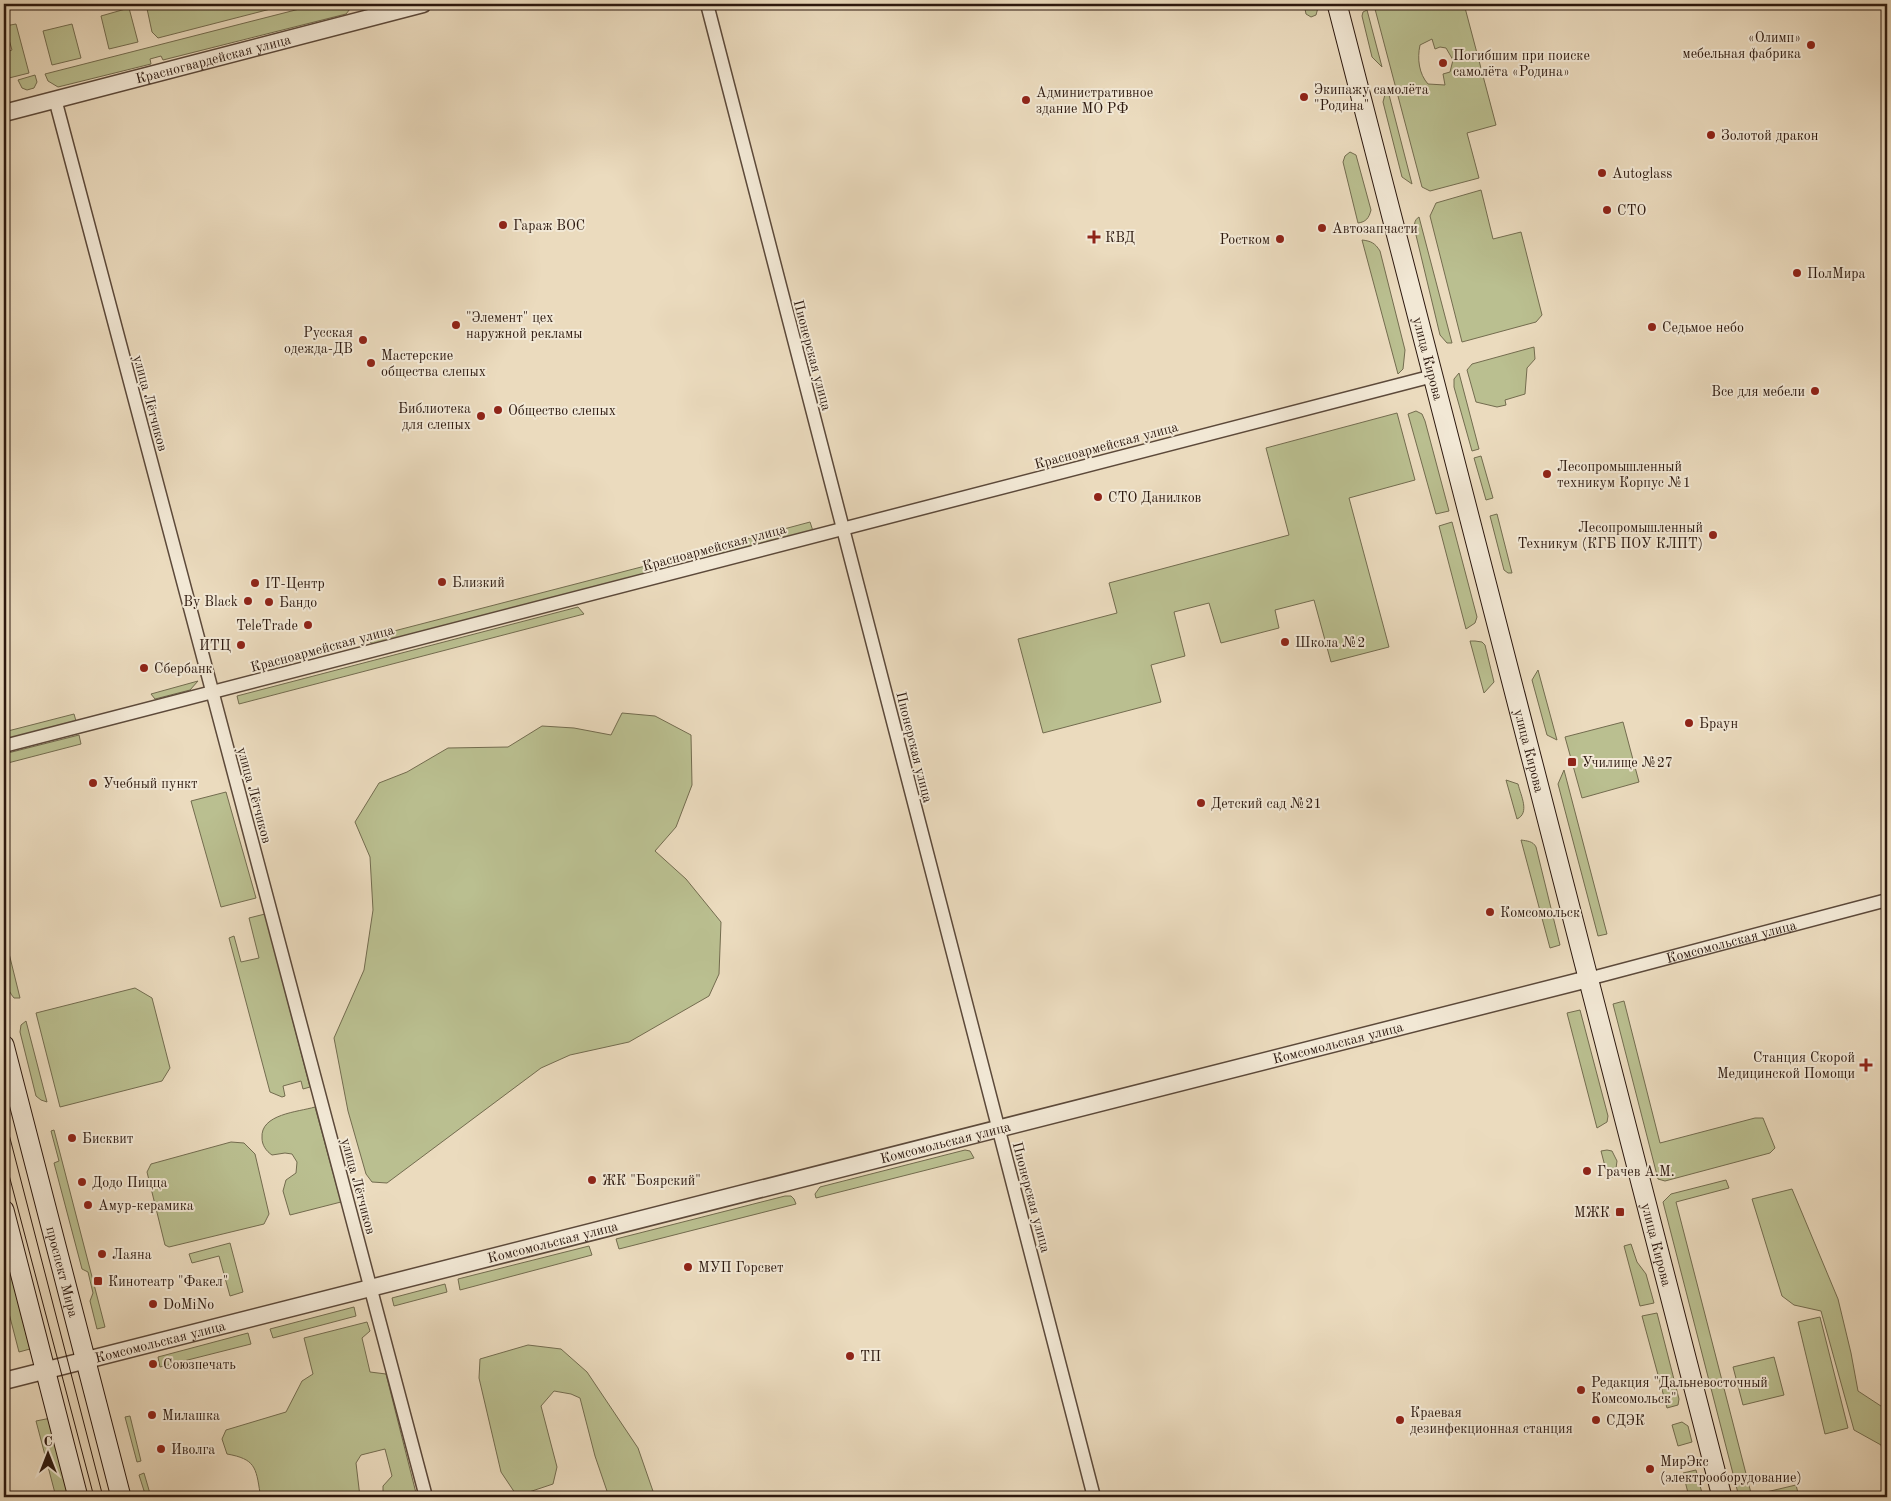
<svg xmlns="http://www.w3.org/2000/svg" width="1891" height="1501" viewBox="0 0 1891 1501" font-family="'Old Standard TT',serif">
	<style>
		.green { fill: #babf90; stroke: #736c4f; fill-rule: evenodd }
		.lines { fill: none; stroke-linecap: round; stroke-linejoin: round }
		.minor-casing { stroke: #5c493a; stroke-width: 15 }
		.tertiary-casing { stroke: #5c493a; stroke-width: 19 }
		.secondary-casing { stroke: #2c180e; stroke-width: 21 }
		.minor { stroke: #f2e8d5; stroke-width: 12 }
		.tertiary { stroke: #f2e8d5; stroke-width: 16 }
		.secondary { stroke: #f2e8d5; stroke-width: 19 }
		.tram { stroke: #2c180e; stroke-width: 1 }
		.poi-dot { fill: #8f2418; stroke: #f2e8d5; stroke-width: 2 }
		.labels { text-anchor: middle; stroke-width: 4; stroke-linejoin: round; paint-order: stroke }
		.poi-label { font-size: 14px; fill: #2c180e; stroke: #f2e8d5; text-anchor: start }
		.street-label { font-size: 14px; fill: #2c180e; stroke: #f2e8d5 }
	</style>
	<rect width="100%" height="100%" fill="#ebdbbe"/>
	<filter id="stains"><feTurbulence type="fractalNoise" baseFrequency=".004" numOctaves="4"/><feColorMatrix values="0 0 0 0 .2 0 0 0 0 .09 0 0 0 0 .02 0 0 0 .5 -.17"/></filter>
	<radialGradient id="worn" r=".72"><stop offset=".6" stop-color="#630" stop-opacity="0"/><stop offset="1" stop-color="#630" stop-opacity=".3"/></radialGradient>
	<g class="green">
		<path d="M146 4H290L158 38 152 32Z"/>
		<path d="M319 4H350V9L346 14 163 60 161 56 150 59 151 64 58 87 48 81 45 74Z"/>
		<path d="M1304 4H1319L1316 15 1311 17 1306 14Z"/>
		<path d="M1396 4H1464L1496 125 1467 133 1479 178 1430 191 1422 187 1375 9ZM1432 39 1435 49 1440 47 1446 48 1453 60 1450 72 1443 74 1445 85 1428 84C1419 74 1417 59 1420 45Z"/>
		<path d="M129 8 138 42 109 49 101 16Z"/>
		<path d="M1367 10 1382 67 1372 57 1362 16 1363 12Z"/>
		<path d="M16 24 29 73 9 78 4 53 12 50 5 26Z"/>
		<path d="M72 24 81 58 52 65 43 31Z"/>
		<path d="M35 75 37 82 34 88 27 90 22 88 18 80Z"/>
		<path d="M1387 87 1412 184 1402 177 1383 102Z"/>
		<path d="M1350 152 1356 155 1371 210C1369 218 1366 222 1358 223L1343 162 1345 156Z"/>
		<path d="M1481 190 1493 239 1521 232 1542 315 1536 322 1462 342 1430 216 1436 203Z"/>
		<path d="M1419 217 1452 343H1447L1440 335 1415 231C1414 225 1414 220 1419 217Z"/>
		<path d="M1362 240C1371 241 1375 243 1380 251L1405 350 1403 369 1398 374Z"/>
		<path d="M1534 347 1535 359 1527 368 1525 394 1505 400 1506 405 1497 407 1476 402 1467 370 1472 364Z"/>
		<path d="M1459 373 1479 449 1472 451 1454 387V379Z"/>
		<path d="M1416 411 1422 414 1425 421 1449 511 1436 514 1408 414Z"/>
		<path d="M1397 413 1415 480 1349 498 1389 647 1331 662 1314 600 1275 610 1279 628 1221 643 1209 603 1174 612 1185 656 1151 665 1161 702 1043 733 1018 639 1117 613 1109 583 1289 535 1266 448Z"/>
		<path d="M1481 456 1493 498 1486 500 1474 458Z"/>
		<path d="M1497 514 1512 573H1508L1504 570 1490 516Z"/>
		<path d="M810 522 813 531 706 559 696 558 691 554Z"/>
		<path d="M1452 522 1477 617 1475 623 1466 629 1439 526Z"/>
		<path d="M676 558 674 564 670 568 376 644 371 643 367 638Z"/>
		<path d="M578 607 584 614 239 704 237 696Z"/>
		<path d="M1475 641 1482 642 1485 645 1494 682 1484 693 1470 641Z"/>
		<path d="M1538 670 1557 740 1547 735 1532 680Z"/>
		<path d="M198 681 190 690 155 699 151 694Z"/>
		<path d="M622 713 655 716 691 735 692 785 676 827 655 851 686 879 721 922 719 974 709 996 629 1042 570 1055 541 1068 387 1183 372 1182 366 1174 348 1111 334 1038 364 970 373 910 370 857 355 822 379 783 407 772 448 748 508 747 542 726 574 728 611 735Z"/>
		<path d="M74 714 76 721 4 740V732Z"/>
		<path d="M1623 722 1639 782 1582 798 1565 737Z"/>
		<path d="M79 735 81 744 4 764V754Z"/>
		<path d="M1564 770 1607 934 1598 936 1558 784Z"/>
		<path d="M1506 780 1518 784C1521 796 1530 813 1517 819Z"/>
		<path d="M226 792 256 898 221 907 191 801Z"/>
		<path d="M1521 840C1527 841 1533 841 1536 847L1560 945 1550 948Z"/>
		<path d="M265 914 310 1087 303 1089 301 1081 283 1086 285 1096 282 1097 270 1092 229 938 234 936 241 962 259 958 249 918Z"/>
		<path d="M4 933 20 998H14C0 982 4 953 4 933Z"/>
		<path d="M135 988 152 998 170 1068 162 1081 60 1107 36 1013Z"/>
		<path d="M1624 1001 1660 1143 1755 1118H1763L1775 1148 1770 1153 1665 1181 1658 1179 1613 1004Z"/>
		<path d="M1580 1010 1608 1116 1607 1122 1597 1128 1567 1013Z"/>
		<path d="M26 1021 47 1102 41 1100 36 1096 20 1032 21 1025Z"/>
		<path d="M315 1107 341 1202 290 1215 283 1191 286 1180 296 1173 297 1162 292 1154 285 1153 272 1155C266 1151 262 1145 262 1138 260 1114 298 1112 315 1107Z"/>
		<path d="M54 1130 105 1327 97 1329 90 1301 93 1293 88 1272 82 1269 54 1163 59 1161 51 1131Z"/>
		<path d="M231 1142 244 1143 255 1154 269 1214 264 1224 169 1247 165 1245 147 1172 151 1164Z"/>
		<path d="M965 1150 970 1151 974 1158 816 1198 815 1194 820 1187Z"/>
		<path d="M1607 1150 1612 1151 1617 1161 1615 1176 1608 1178 1601 1151Z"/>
		<path d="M1726 1180 1729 1188 1676 1202 1752 1497H1739L1663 1202 1671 1194Z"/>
		<path d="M1792 1189 1838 1299 1851 1353 1858 1391 1887 1410V1467L1881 1445 1854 1430 1821 1311 1794 1305 1782 1296 1752 1199Z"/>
		<path d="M785 1196H791L794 1199 796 1204 619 1249 616 1239Z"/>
		<path d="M230 1243 243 1292 230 1296 219 1256 192 1263 189 1254Z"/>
		<path d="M1631 1244 1637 1262 1646 1274 1654 1303 1640 1306 1624 1246Z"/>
		<path d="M589 1246 592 1255 460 1290 458 1279Z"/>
		<path d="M4 1247 30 1349 19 1352 4 1294Z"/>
		<path d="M445 1284 447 1292 394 1306 392 1298Z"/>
		<path d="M354 1307 356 1316 273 1338 270 1329Z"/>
		<path d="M1657 1313 1679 1399 1678 1405 1667 1408 1642 1316Z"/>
		<path d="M1820 1317 1848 1428 1825 1434 1798 1322Z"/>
		<path d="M367 1322 370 1331 362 1338 370 1372 386 1374 417 1497H383V1486L392 1476 385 1449 361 1455 356 1463 360 1497H250L260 1493C256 1467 255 1459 227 1454L222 1439 226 1430 286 1412 302 1381 313 1374 304 1338Z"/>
		<path d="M248 1333 251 1344 160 1367 158 1357Z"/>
		<path d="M528 1345 561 1349 587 1372 638 1448 655 1497H609L595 1456 580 1398 571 1394 554 1391 541 1406 557 1467 553 1484 517 1496 501 1472 479 1378 480 1359Z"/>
		<path d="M1774 1357 1784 1395 1743 1405 1733 1367Z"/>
		<path d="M130 1416 141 1461 137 1462 125 1417Z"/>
		<path d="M51 1418 72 1497H56L36 1421Z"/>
		<path d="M1682 1422 1688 1426 1692 1442 1678 1446 1672 1425Z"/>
		<path d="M1696 1470 1703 1497H1689L1683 1473Z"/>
		<path d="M144 1473 151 1497H146L139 1475Z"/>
		<path d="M1796 1485 1799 1497H1763L1762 1493Z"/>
	</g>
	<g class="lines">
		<g class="minor-casing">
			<g id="minor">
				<path d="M707 4 1094 1497"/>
				<path d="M55 99 426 1497"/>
				<path d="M4 746 1433 376"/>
				<path id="s1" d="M1588 979 1887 900"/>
			</g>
		</g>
		<g class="tertiary-casing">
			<g id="tertiary">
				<path id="s2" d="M4 113 423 4"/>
				<path id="s3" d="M4 1381 1588 979"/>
			</g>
		</g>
		<g class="secondary-casing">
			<g id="secondary">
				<path id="s4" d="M1337 4 1722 1497"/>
				<path id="s5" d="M4 1045 121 1497"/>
				<path d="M4 1210 78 1497"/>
			</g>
		</g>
		<use href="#minor" class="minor"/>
		<use href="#tertiary" class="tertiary"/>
		<use href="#secondary" class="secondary"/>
		<g class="tram">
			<path d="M4 1115 103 1497"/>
			<path d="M4 1156 94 1497"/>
		</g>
	</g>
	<g class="poi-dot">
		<circle cx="1811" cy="45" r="5"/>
		<circle cx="1443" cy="63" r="5"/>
		<circle cx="1304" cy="97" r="5"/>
		<circle cx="1026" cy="100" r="5"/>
		<circle cx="1711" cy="135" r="5"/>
		<circle cx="1602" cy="173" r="5"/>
		<circle cx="1607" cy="210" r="5"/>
		<circle cx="503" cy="225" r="5"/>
		<circle cx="1322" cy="228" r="5"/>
		<path d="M1091.5 229.5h5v5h5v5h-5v5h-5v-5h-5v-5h5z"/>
		<circle cx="1280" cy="239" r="5"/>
		<circle cx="1797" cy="273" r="5"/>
		<circle cx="456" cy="325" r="5"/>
		<circle cx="1652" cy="327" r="5"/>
		<circle cx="363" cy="340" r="5"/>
		<circle cx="371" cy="363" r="5"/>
		<circle cx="1815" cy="391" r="5"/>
		<circle cx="498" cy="410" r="5"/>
		<circle cx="481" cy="416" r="5"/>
		<circle cx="1547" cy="474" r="5"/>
		<circle cx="1098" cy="497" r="5"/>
		<circle cx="1713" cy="535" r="5"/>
		<circle cx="442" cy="582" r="5"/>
		<circle cx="255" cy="583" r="5"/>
		<circle cx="248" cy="601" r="5"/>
		<circle cx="269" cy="602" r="5"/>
		<circle cx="308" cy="625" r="5"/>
		<circle cx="1285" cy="642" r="5"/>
		<circle cx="241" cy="645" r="5"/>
		<circle cx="144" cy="668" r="5"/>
		<circle cx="1689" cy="723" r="5"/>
		<rect x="1567" y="757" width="10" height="10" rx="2.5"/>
		<circle cx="93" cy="783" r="5"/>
		<circle cx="1201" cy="803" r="5"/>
		<circle cx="1490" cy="912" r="5"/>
		<path d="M1863.5 1057.5h5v5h5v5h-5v5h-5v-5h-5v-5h5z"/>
		<circle cx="72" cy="1138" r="5"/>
		<circle cx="1587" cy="1171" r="5"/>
		<circle cx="592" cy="1180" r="5"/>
		<circle cx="82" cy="1182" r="5"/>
		<circle cx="88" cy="1205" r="5"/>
		<rect x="1615" y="1207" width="10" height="10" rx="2.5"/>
		<circle cx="102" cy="1254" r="5"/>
		<circle cx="688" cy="1267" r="5"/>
		<rect x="93" y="1276" width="10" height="10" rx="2.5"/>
		<circle cx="153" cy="1304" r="5"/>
		<circle cx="850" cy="1356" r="5"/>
		<circle cx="153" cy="1364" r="5"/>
		<circle cx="1581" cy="1390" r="5"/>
		<circle cx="152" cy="1415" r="5"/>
		<circle cx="1400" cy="1420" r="5"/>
		<circle cx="1596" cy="1420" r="5"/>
		<circle cx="161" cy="1449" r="5"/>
		<circle cx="1650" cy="1469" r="5"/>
	</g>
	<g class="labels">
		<g class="poi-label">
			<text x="1801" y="42" text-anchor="end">«Олимп»<tspan x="1801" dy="16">мебельная фабрика</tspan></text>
			<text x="1453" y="60">Погибшим при поиске<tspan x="1453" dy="16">самолёта «Родина»</tspan></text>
			<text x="1314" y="94">Экипажу самолёта<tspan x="1314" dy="16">"Родина"</tspan></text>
			<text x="1036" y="97">Административное<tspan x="1036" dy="16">здание МО РФ</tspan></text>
			<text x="1721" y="140">Золотой дракон</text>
			<text x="1612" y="178">Autoglass</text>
			<text x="1617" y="215">СТО</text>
			<text x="513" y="230">Гараж ВОС</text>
			<text x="1332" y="233">Автозапчасти</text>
			<text x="1105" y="242">КВД</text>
			<text x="1270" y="244" text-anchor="end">Ростком</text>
			<text x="1807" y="278">ПолМира</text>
			<text x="466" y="322">"Элемент" цех<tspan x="466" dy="16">наружной рекламы</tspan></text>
			<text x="1662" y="332">Седьмое небо</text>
			<text x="353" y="337" text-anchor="end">Русская<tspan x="353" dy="16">одежда-ДВ</tspan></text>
			<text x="381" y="360">Мастерские<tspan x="381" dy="16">общества слепых</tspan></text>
			<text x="1805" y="396" text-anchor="end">Все для мебели</text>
			<text x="471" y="413" text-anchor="end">Библиотека<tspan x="471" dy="16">для слепых</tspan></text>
			<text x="508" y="415">Общество слепых</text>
			<text x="1557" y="471">Лесопромышленный<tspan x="1557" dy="16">техникум Корпус №1</tspan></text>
			<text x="1108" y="502">СТО Данилков</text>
			<text x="1703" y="532" text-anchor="end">Лесопромышленный<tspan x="1703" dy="16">Техникум (КГБ ПОУ КЛПТ)</tspan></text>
			<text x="452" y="587">Близкий</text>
			<text x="265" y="588">IT-Центр</text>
			<text x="238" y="606" text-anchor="end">By Black</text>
			<text x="279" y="607">Бандо</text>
			<text x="298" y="630" text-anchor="end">TeleTrade</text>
			<text x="1295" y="647">Школа №2</text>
			<text x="231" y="650" text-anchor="end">ИТЦ</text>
			<text x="154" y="673">Сбербанк</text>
			<text x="1699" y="728">Браун</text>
			<text x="1582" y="767">Училище №27</text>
			<text x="103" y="788">Учебный пункт</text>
			<text x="1211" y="808">Детский сад №21</text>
			<text x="1500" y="917">Комсомольск</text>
			<text x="1855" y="1062" text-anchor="end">Станция Скорой<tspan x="1855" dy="16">Медицинской Помощи</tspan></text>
			<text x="82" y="1143">Бисквит</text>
			<text x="1597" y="1176">Грачев А.М.</text>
			<text x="602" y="1185">ЖК "Боярский"</text>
			<text x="92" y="1187">Додо Пицца</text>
			<text x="98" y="1210">Амур-керамика</text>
			<text x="1610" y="1217" text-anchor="end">МЖК</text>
			<text x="112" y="1259">Лаяна</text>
			<text x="698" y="1272">МУП Горсвет</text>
			<text x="108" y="1286">Кинотеатр "Факел"</text>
			<text x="163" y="1309">DoMiNo</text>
			<text x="860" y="1361">ТП</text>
			<text x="163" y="1369">Союзпечать</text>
			<text x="1591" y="1387">Редакция "Дальневосточный<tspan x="1591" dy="16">Комсомольск"</tspan></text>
			<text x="1410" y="1417">Краевая<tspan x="1410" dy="16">дезинфекционная станция</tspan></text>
			<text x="162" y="1420">Милашка</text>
			<text x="1606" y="1425">СДЭК</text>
			<text x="171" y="1454">Иволга</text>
			<text x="1660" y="1466">МирЭкс<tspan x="1660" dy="16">(электрооборудование)</tspan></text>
		</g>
		<g class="street-label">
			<text dy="5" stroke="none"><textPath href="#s2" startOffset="216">Красногвардейская улица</textPath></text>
			<text transform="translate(813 355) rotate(75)" y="5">Пионерская улица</text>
			<text dy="5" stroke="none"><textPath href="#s4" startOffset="366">улица Кирова</textPath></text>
			<text transform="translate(151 403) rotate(75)" y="5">улица Лётчиков</text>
			<text transform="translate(1106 445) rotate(-15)" y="5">Красноармейская улица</text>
			<text transform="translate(714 547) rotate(-15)" y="5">Красноармейская улица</text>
			<text transform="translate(322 648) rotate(-15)" y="5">Красноармейская улица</text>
			<text transform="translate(915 747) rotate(76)" y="5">Пионерская улица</text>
			<text dy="5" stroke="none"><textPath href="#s4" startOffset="771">улица Кирова</textPath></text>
			<text transform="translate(255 795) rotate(75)" y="5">улица Лётчиков</text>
			<text dy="5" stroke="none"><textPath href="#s1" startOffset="148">Комсомольская улица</textPath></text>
			<text dy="5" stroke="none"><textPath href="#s3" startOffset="1376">Комсомольская улица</textPath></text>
			<text dy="5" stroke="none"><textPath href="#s3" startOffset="971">Комсомольская улица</textPath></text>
			<text transform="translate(359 1186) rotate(75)" y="5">улица Лётчиков</text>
			<text transform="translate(1032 1197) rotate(75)" y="5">Пионерская улица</text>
			<text dy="5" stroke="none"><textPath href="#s3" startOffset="566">Комсомольская улица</textPath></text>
			<text dy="5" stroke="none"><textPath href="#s4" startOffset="1281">улица Кирова</textPath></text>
			<text dy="5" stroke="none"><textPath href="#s5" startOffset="234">проспект Мира</textPath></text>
			<text dy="5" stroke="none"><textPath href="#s3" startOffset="161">Комсомольская улица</textPath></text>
		</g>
	</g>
	<rect width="1891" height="1501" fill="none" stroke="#ebdbbe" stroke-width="20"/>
	<rect x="5" y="5" width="1881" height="1491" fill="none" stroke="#2c180e" stroke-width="2.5"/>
	<rect x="10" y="10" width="1871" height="1481" fill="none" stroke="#2c180e"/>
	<g transform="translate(48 1454)" stroke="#f2e8d5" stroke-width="4" paint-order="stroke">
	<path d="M0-4L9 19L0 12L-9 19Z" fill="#2c180e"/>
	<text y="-8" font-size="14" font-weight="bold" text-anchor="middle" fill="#2c180e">С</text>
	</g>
	<rect width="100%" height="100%" filter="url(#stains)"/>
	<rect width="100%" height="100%" fill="url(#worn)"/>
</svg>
